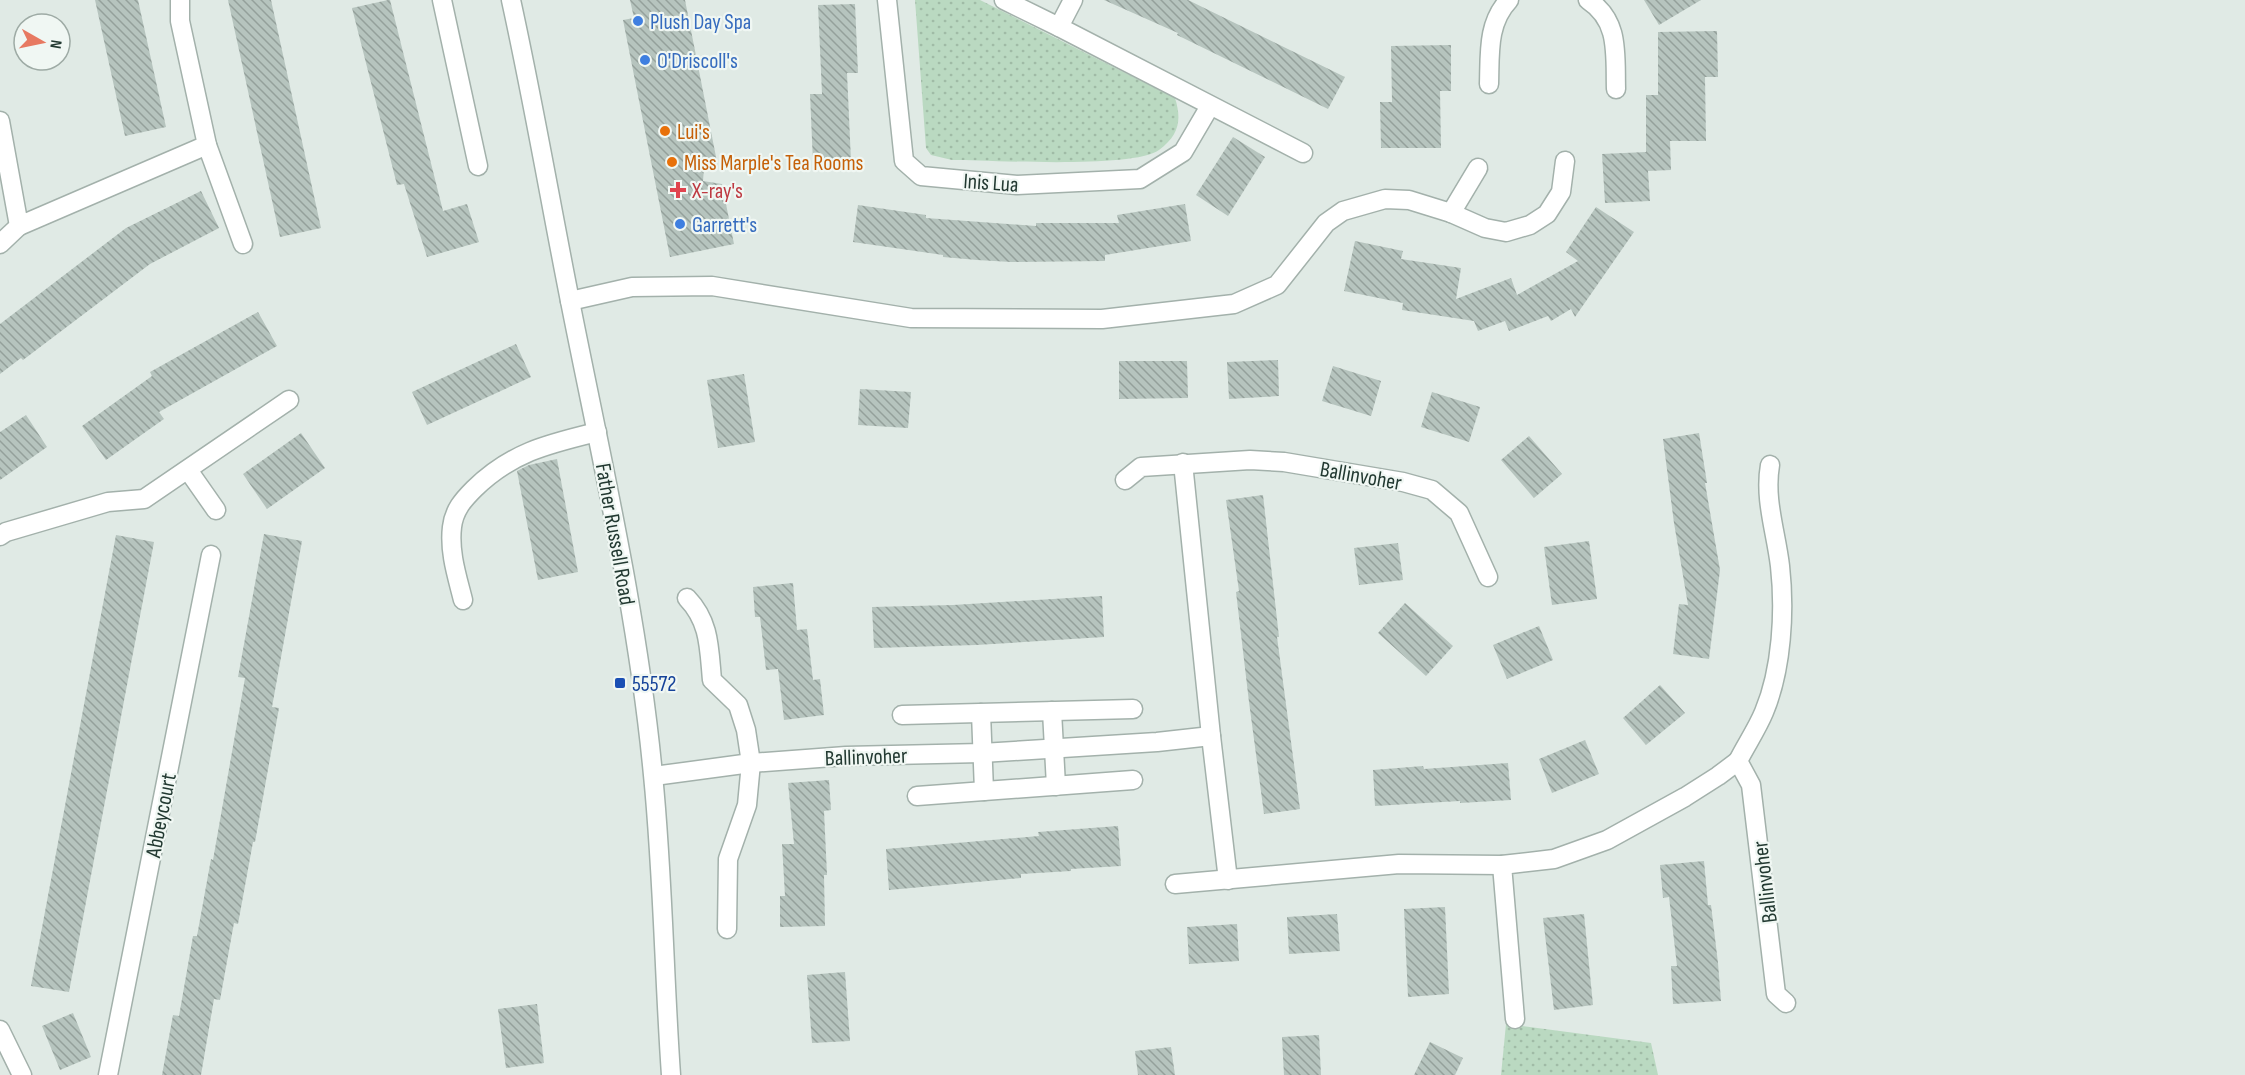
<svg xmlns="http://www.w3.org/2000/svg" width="2245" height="1075" viewBox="0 0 2245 1075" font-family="'Sofia Sans Condensed',sans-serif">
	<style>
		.grass { fill: url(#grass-dots) }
		.building { fill: url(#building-back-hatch) }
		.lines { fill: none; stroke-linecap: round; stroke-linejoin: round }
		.minor-casing { stroke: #a3b1ab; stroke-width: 21 }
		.minor { stroke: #fff; stroke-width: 18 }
		.shop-dot { fill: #3f7fe0; stroke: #f0f7f3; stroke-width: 2 }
		.food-dot { fill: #e8710a; stroke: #f0f7f3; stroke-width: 2 }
		.health-dot { fill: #e0444e; stroke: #f0f7f3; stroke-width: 2 }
		.transit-dot { fill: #1a4fb4; stroke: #f0f7f3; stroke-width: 2 }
		.labels { text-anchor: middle; stroke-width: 4.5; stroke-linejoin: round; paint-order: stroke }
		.shop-label { font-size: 22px; fill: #366cbe; stroke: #f0f7f3; text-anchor: start }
		.food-label { font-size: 22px; fill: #c56008; stroke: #f0f7f3; text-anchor: start }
		.street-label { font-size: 22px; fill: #223931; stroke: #f0f7f3 }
		.health-label { font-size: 22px; fill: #be3a42; stroke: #f0f7f3; text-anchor: start }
		.transit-label { font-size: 22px; fill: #164399; stroke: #f0f7f3; text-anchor: start }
	</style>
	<defs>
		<pattern id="grass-dots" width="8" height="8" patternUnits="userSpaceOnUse" patternTransform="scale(1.5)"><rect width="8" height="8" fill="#bad9c1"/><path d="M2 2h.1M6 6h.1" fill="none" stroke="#a0bba6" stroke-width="1.8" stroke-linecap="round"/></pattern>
		<pattern id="building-back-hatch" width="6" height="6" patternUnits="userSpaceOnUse" patternTransform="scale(1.5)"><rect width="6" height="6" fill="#b6c4be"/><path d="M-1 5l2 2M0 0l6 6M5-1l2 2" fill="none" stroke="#94a09b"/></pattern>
	</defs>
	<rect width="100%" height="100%" fill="#e0eae5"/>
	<g class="grass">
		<path d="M915 0H980L1175 98C1182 120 1179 135 1159 150 1133 169 990 160 952 160L931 155 926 148Z"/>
		<path d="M1506 1024 1651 1043 1658 1075H1501Z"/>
	</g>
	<g class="building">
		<path d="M95 0H138L166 127 125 136Z"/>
		<path d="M228 0H271L321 228 280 237Z"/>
		<path d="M388 0H390L401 44 443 211 467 204 479 242 427 257 404 184 397 185 352 8Z"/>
		<path d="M630 0H685L718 167 704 168 703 181 722 184 734 244 670 257 623 20 634 18Z"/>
		<path d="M1104 0H1188L1345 77 1328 109 1177 35 1178 33Z"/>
		<path d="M1644 0H1701L1659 25Z"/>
		<path d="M855 4 858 73H847L851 161 813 163 810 94H822L818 5Z"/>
		<path d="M1717 31 1718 77H1705L1706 141H1670L1671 170 1648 171 1650 201 1605 203 1602 154 1646 152V95H1658V32Z"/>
		<path d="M1451 45V91H1440L1441 148H1381L1380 102H1392L1391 46Z"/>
		<path d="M1233 137 1265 157 1228 216 1196 195Z"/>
		<path d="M201 191 219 228 150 264 23 360 21 358 0 374V324L126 228Z"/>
		<path d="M1185 204 1191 241 1105 255V261L1011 262 977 260 943 257V255L853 242 858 205 926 215V218L1036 226V223H1119L1117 215Z"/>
		<path d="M1596 207 1634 232 1575 317 1571 309 1551 321 1548 316 1509 331 1505 321 1478 331 1474 321 1402 310 1403 303 1344 291 1355 241 1403 251 1401 259 1461 268 1456 299 1511 278 1517 295 1578 261 1566 252Z"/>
		<path d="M258 312 277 346 159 412 164 419 106 460 82 426 152 376 150 372Z"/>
		<path d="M516 344 531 377 427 425 412 392Z"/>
		<path d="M1278 360 1279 396 1229 399 1227 362Z"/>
		<path d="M1119 361H1187L1188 398 1119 399Z"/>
		<path d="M1333 366 1381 381 1371 416 1322 401Z"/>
		<path d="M744 374 755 442 718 448 707 380Z"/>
		<path d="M860 389 911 392 908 428 858 425Z"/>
		<path d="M1432 392 1480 407 1469 442 1421 427Z"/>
		<path d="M26 415 47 447 0 480V432Z"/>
		<path d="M301 433 325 468 267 509 243 474Z"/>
		<path d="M1699 433 1707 483H1705L1720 570 1709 659 1673 654 1679 604 1688 605 1674 523 1663 439Z"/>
		<path d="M1529 436 1562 474 1534 498 1501 460Z"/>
		<path d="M557 459 578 572 538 580 517 471 529 465Z"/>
		<path d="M1263 495 1279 637H1277L1300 809 1264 814 1249 702 1236 592 1239 591 1226 500Z"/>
		<path d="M264 534 302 541 272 707 279 708 255 842H253L238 924 234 923 220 1000 214 999 201 1075H162L173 1015 179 1016 193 936H197L211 859 213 860 245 678 238 677Z"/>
		<path d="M116 535 154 542 69 992 31 986Z"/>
		<path d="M1589 541 1597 599 1552 605 1544 547Z"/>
		<path d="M1398 543 1403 580 1359 585 1354 548Z"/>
		<path d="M793 583 797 630 807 629 813 680 820 679 824 715 784 720 778 669 766 670 760 617H755L753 587Z"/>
		<path d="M1102 596 1104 637 976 645 874 648 872 607 953 605Z"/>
		<path d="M1405 603 1453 646 1426 676 1378 633Z"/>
		<path d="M1539 626 1553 660 1507 679 1493 645Z"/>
		<path d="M1660 685 1685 713 1646 745 1623 718Z"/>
		<path d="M1585 740 1599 774 1552 793 1539 759Z"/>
		<path d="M1508 763 1511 800 1460 803V801L1375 806 1373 770 1423 766 1424 769Z"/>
		<path d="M829 780 831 810 824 811 827 875H824L825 926 780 927V896H785L782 844H794L788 783Z"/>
		<path d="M1118 826 1121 866 1071 869V871L1021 874V878L889 890 886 849 1039 836 1038 832Z"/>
		<path d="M1704 861 1708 905H1711L1718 963 1721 1001 1673 1004 1671 966H1677L1669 897 1663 898 1660 865Z"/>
		<path d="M1445 907 1449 994 1408 997 1404 909Z"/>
		<path d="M1337 914 1340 951 1289 954 1287 917Z"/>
		<path d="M1584 914 1593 1005 1554 1010 1543 918Z"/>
		<path d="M1237 924 1239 961 1189 964 1187 927Z"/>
		<path d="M845 972 850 1041 812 1043 807 975Z"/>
		<path d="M537 1004 544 1063 506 1068 498 1009Z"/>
		<path d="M73 1013 91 1057 60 1070 42 1026Z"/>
		<path d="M1319 1035 1321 1075H1284L1282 1037Z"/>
		<path d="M1430 1042 1463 1058 1455 1075H1414Z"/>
		<path d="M1171 1047 1175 1075H1138L1135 1051Z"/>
	</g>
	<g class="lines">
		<g class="minor-casing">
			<g id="minor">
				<path d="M442 0 478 166"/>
				<path d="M511 0C533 100 550 200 570 301 601 458 638 615 653 775 663 874 664 975 671 1075"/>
				<path d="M887 0 904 161 921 176 1017 185 1140 179 1183 152 1210 106"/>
				<path d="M1004 0 1059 27 1303 153"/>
				<path d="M1588 0C1620 21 1615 54 1616 89"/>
				<path d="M1059 27 1073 0"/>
				<path d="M1489 84C1490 54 1487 23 1509 0"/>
				<path d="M0 121 19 226 207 145 180 21V0"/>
				<path d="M207 145 243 244"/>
				<path d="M1451 213 1478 168"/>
				<path d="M0 244 19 226"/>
				<path d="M570 301 632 287 712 286 911 318 1102 319 1234 304 1277 285 1326 223 1343 211 1385 199 1409 200 1451 213 1485 228 1506 232 1530 225 1547 214 1561 192 1565 161"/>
				<path d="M1183 463 1211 736 1228 880"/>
				<path d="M1770 465C1764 499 1776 532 1780 566 1785 611 1782 669 1764 712 1757 729 1746 745 1738 761L1751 785 1776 994 1786 1003"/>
				<path d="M188 470 216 510"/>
				<path d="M1125 480 1141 467 1250 460 1284 462 1403 482 1432 490 1459 513 1488 577"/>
				<path d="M0 536 6 532 108 502 144 499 289 400"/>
				<path d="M687 598C710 622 709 648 712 680L738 705 746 730 751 763 747 805 728 859 727 929"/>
				<path d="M463 600C457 576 449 552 452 527 454 510 463 500 474 489 512 452 548 444 597 432"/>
				<path d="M1052 711 1056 786"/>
				<path d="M981 713 984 791"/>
				<path d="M902 715 1133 709"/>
				<path d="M654 776 751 763 846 756 982 753 1157 742 1211 736"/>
				<path d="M917 796 1133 780"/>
				<path d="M1175 884 1399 864 1502 865"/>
				<path d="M1515 1019 1502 865 1554 859 1607 840 1685 797 1718 776 1738 761"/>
				<path d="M0 1030 22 1075"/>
				<path d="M108 1075 211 555"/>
			</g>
		</g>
		<use href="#minor" class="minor"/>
	</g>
	<g class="shop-dot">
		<circle cx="638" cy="21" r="6"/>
		<circle cx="645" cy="60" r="6"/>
		<circle cx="680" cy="224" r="6"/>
	</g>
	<g class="food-dot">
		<circle cx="665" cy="131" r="6"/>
		<circle cx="672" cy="162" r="6"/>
	</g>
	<path class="health-dot" d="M675 181h6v6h6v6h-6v6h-6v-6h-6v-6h6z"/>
	<rect class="transit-dot" x="614" y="677" width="12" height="12" rx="3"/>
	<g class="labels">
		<g class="shop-label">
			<text x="650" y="29">Plush Day Spa</text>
			<text x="657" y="68">O'Driscoll's</text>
			<text x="692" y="232">Garrett's</text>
		</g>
		<g class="food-label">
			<text x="677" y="139">Lui's</text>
			<text x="684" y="170">Miss Marple's Tea Rooms</text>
		</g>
		<g class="street-label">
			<text transform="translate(991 182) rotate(4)" y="8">Inis Lua</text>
			<text transform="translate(1361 475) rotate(10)" y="8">Ballinvoher</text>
			<text transform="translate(616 534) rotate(80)" y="8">Father Russell Road</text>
			<text transform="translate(866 756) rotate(-2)" y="8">Ballinvoher</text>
			<text transform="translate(160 815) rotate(-79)" y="8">Abbeycourt</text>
			<text transform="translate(1764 882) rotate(-97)" y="8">Ballinvoher</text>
		</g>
		<g class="health-label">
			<text x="692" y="198">X-ray's</text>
		</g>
		<g class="transit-label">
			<text x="632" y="691">55572</text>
		</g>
	</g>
	<g transform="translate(42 42) rotate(99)"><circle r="28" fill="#f0f7f3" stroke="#9eaba5" stroke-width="1.5"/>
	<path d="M0-4.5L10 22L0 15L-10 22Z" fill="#e77961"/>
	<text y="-9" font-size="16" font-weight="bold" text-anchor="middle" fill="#223931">N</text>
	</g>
</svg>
